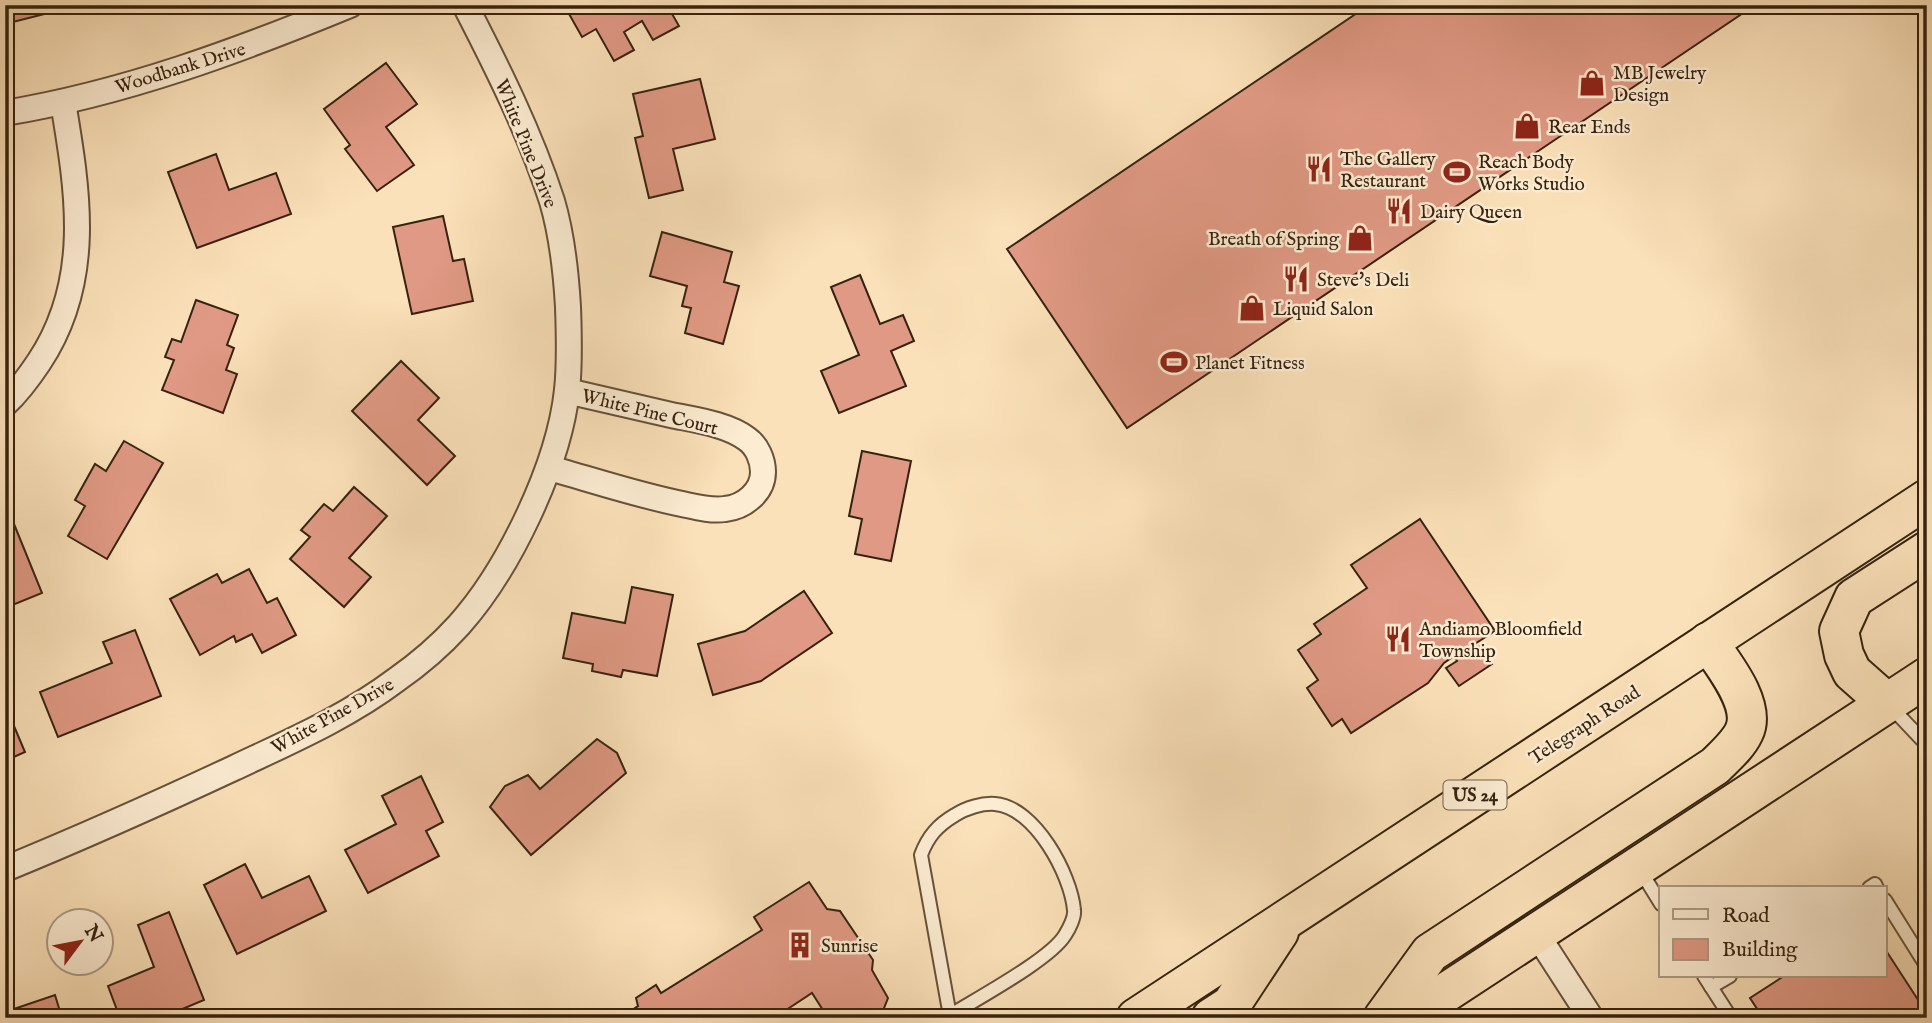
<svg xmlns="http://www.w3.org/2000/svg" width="1932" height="1023" viewBox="0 0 1932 1023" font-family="'IM FELL English',serif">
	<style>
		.building { fill: #e09984; stroke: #362210; stroke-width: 2 }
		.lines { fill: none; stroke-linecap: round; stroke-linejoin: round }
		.lane-casing { stroke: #67523a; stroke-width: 16 }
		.street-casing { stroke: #67523a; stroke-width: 28 }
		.highway-casing { stroke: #362210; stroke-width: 42 }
		.lane { stroke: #fcecd2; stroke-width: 12 }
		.street { stroke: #fcecd2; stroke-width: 24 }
		.highway { stroke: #fbe1b9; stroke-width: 38 }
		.labels { text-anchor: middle; stroke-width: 5; stroke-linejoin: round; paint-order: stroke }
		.shield { fill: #fcecd2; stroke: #715f4a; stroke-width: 2 }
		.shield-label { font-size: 18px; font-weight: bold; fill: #362210 }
		.street-label { font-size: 19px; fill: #362210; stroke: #fcecd2 }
		.poi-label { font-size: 19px; fill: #362210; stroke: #fcecd2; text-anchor: start }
	</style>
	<rect width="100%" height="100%" fill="#fbe1b9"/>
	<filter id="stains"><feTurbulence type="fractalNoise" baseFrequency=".00286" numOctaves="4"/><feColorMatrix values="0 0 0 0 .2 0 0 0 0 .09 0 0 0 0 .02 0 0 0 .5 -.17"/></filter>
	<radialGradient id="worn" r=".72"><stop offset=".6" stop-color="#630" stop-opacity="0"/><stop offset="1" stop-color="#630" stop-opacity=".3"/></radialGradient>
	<g class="building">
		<path d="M5 5H80L5 24Z"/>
		<path d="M564 5H667L679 26 653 40 642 21 624 32 634 50 614 61 596 29 582 37Z"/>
		<path d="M1369 5H1755L1127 428 1007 249Z"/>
		<path d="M386 63 417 104 386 127 414 165 377 191 345 149 350 145 324 109Z"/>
		<path d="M700 79 715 139 673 149 683 190 649 198 635 138 643 136 633 94Z"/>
		<path d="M216 154 229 190 276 173 291 214 197 248 168 172Z"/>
		<path d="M443 216 453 261 464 259 473 301 412 314 393 227Z"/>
		<path d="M662 232 732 252 724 282 739 286 723 344 685 333 691 308 682 306 687 286 650 276Z"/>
		<path d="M860 275 880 324 903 315 914 341 891 351 906 386 839 413 821 371 859 355 831 287Z"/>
		<path d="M196 300 238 315 227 345 234 348 226 370 237 374 223 413 162 390 174 360 165 357 172 339 181 342Z"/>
		<path d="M401 361 439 398 418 420 455 456 427 485 352 411Z"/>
		<path d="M124 441 163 463 107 559 68 536 85 506 75 500 95 464 106 471Z"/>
		<path d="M862 451 911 461 891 561 855 554 862 519 849 516Z"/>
		<path d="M354 487 387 516 349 558 371 577 344 607 290 559 310 537 301 530 324 504 333 511Z"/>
		<path d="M1420 519 1495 631 1470 647 1472 651 1480 646 1492 664 1459 686 1446 668 1457 661 1454 656 1444 663 1428 683 1351 733 1342 719 1332 726 1307 688 1318 680 1298 650 1321 634 1314 624 1367 588 1351 565Z"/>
		<path d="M14 524 42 593 5 608V527Z"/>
		<path d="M249 569 267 603 277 598 296 635 262 653 252 634 236 642 234 636 200 655 170 599 217 574 222 583Z"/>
		<path d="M632 587 673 595 657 676 623 670 621 677 592 671 593 664 563 658 572 613 625 623Z"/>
		<path d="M804 591 832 633 761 681 713 695 698 644 745 631Z"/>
		<path d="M135 630 161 696 58 737 40 692 112 663 103 642Z"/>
		<path d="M11 719 25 752 5 761V722Z"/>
		<path d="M597 739 617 753 626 773 531 855 490 807 505 786 528 775 540 789Z"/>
		<path d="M421 776 443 822 426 831 439 856 368 893 345 850 396 824 382 796Z"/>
		<path d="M245 864 262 898 309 876 326 911 237 954 204 885Z"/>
		<path d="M809 882 827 909 840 911 873 960 872 970 888 998 882 1013 875 1018H828L812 993 774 1018H620L638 1006 636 998 656 985 661 993 762 930 754 917Z"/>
		<path d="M169 912 204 1000 161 1018H120L108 986 154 967 138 925Z"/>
		<path d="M1885 949 1922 1006 1903 1018H1763L1750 998 1784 976H1885Z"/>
		<path d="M55 995 62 1018H5V1012Z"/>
	</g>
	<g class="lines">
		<g class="lane-casing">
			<g id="lane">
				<path d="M1891 707 1927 745"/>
				<path d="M1640 870 1661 904"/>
				<path d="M1869 888 1875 884 1877 888"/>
				<path d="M1885 900 1927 967"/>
				<path d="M1704 976 1731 1018"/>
				<path d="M1711 987 1730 976"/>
				<path d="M946 1018C974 1000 1050 960 1065 935 1069 929 1075 917 1074 910 1071 875 1035 807 995 804 982 803 966 808 955 815 938 825 928 836 921 855L950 1016"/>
				<path d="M1920 1018 1927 1014"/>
			</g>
		</g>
		<g class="street-casing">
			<g id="street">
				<path d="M5 113C125 93 238 51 350 5"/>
				<path d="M5 404C18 392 29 377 39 362 93 281 78 192 63 102"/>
				<path d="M549 468C593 480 637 495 682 504 696 507 711 511 725 509 744 507 763 492 763 472 763 460 757 446 747 439 727 424 695 420 671 415 637 407 602 399 567 391"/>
				<path d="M5 869C83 837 159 803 234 768 289 742 347 717 396 680 419 664 440 646 459 625 509 569 559 465 567 390 570 363 569 334 568 307 566 272 562 235 552 201 530 133 498 69 465 5"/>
				<path d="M1536 933 1591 1018"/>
			</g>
		</g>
		<g class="highway-casing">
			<g id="highway">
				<path d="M1887 703 1852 672 1844 655 1839 631 1854 598 1927 551"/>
				<path d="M1136 1018 1927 499"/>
				<path d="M1211 1018 1231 1005 1279 932"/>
				<path d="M1383 1018 1430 953 1715 766C1725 756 1738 745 1744 732 1757 705 1723 664 1708 642"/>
				<path d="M1407 1018 1927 677"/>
			</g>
		</g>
		<use href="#lane" class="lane"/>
		<use href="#street" class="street"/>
		<use href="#highway" class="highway"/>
	</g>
	<defs>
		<g id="shop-bare" transform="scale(2.1)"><path d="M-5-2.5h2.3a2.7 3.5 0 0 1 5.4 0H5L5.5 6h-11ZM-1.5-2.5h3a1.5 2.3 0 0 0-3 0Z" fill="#8f2418" stroke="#fcecd2" stroke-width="2.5" paint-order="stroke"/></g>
		<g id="restaurant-bare" transform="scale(2.1)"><path d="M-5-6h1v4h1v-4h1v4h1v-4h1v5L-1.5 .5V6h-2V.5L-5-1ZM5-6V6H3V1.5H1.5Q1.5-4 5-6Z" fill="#8f2418" stroke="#fcecd2" stroke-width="2.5" paint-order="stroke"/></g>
		<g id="stadium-bare" transform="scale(2.1)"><path d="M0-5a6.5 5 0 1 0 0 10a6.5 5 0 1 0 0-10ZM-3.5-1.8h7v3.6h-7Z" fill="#8f2418" stroke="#fcecd2" stroke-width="2.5" paint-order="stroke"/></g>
		<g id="building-bare" transform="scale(2.1)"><path d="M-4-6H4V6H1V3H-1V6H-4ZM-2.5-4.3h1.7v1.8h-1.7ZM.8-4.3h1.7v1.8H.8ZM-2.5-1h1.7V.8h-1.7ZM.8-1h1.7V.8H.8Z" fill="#8f2418" stroke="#fcecd2" stroke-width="2.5" paint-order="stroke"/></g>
	</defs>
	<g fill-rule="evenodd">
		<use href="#shop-bare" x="1592" y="83"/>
		<use href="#shop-bare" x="1527" y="126"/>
		<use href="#restaurant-bare" x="1319" y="169"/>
		<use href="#stadium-bare" x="1457" y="172"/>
		<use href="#restaurant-bare" x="1399" y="211"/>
		<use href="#shop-bare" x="1360" y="238"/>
		<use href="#restaurant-bare" x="1296" y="279"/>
		<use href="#shop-bare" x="1252" y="308"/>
		<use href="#stadium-bare" x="1174" y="362"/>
		<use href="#restaurant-bare" x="1398" y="639"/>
		<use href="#building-bare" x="800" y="945"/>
	</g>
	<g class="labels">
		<rect class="shield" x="1443.5" y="780.5" width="63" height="29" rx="5"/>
		<g class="shield-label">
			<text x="1475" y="801">US 24</text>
		</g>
		<g class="street-label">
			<text transform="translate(180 67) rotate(-17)" y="7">Woodbank Drive</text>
			<text transform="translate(527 143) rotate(68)" y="7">White Pine Drive</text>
			<text transform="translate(650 411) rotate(14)" y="7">White Pine Court</text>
			<text transform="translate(332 715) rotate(-29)" y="7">White Pine Drive</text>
			<text transform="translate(1584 724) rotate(-33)" y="7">Telegraph Road</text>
		</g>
		<g class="poi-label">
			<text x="1613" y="79">MB Jewelry<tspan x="1613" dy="22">Design</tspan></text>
			<text x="1548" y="133">Rear Ends</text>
			<text x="1340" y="165">The Gallery<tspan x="1340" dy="22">Restaurant</tspan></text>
			<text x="1478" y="168">Reach Body<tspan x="1478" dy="22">Works Studio</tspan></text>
			<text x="1420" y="218">Dairy Queen</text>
			<text x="1339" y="245" text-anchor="end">Breath of Spring</text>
			<text x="1317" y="286">Steve's Deli</text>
			<text x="1273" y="315">Liquid Salon</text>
			<text x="1195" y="369">Planet Fitness</text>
			<text x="1419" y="635">Andiamo Bloomfield<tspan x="1419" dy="22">Township</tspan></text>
			<text x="821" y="952">Sunrise</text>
		</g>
	</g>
	<rect width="1932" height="1023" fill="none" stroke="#fbe1b9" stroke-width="28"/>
	<rect x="7" y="7" width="1918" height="1009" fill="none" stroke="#362210" stroke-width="3.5"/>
	<rect x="14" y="14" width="1904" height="995" fill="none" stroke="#362210" stroke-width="2"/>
	<rect x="1659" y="886" width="228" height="91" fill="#fcecd2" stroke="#ad9b84" stroke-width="2"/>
	<rect x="1673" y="909" width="35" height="10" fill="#fcecd2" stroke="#ad9b84" stroke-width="2"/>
	<text x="1722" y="922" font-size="21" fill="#362210">Road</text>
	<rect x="1673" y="939" width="35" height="21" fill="#e09984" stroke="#ad9b84" stroke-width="2"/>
	<text x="1722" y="956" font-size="21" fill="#362210">Building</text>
	<g transform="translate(80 942) rotate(58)"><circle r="33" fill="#fcecd2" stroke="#ad9b84" stroke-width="2"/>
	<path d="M0-5L12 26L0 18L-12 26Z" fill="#8f2418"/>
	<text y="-10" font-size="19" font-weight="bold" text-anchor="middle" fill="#362210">N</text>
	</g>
	<rect width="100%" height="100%" filter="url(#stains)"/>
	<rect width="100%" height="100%" fill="url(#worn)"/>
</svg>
